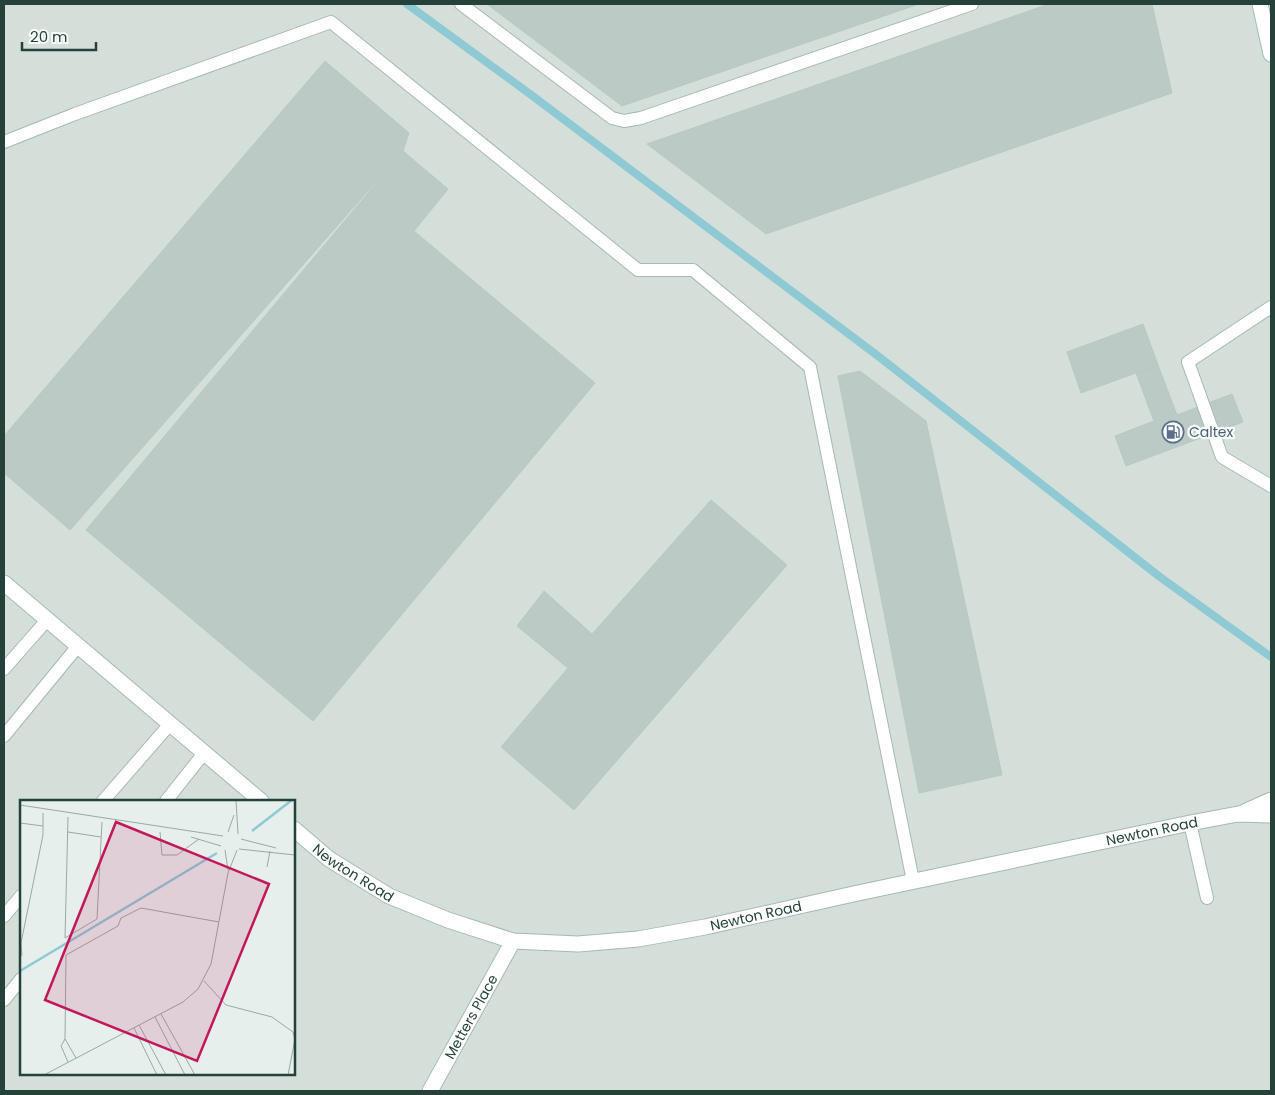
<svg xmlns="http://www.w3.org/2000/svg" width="1275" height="1095" viewBox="0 0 1275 1095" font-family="Poppins,sans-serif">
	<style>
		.built { fill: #d4dfda; fill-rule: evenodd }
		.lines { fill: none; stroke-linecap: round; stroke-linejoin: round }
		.stream { stroke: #8ec9d4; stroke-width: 8 }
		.building { fill: #bbcac4; stroke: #b8c9c2 }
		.service-casing { stroke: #a8b8b2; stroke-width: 14 }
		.minor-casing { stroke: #a8b8b2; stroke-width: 17 }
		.secondary-casing { stroke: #a4bbb3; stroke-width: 17 }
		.service { stroke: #fff; stroke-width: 12 }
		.minor { stroke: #fff; stroke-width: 15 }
		.secondary { stroke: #fff; stroke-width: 15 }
		.labels { text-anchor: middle; stroke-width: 4.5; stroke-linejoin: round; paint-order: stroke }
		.service-label { font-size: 14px; fill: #4e5e75; stroke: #f7fbf9; text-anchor: start }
		.street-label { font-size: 14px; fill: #24423a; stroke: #f7fbf9 }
		.inset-river { fill: none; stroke: #8ec9d4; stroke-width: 2.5 }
		.inset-road { fill: none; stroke: #98aaa4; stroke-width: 1 }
		.view { fill: #c2185b; fill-opacity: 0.15; stroke: #c2185b; stroke-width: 2.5 }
		.inset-edge { fill: none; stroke: #24423a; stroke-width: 2.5 }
	</style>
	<rect width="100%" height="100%" fill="#e6efeb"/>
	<path class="built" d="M4 4H1271V1091H4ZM21 801H294V1074H21Z"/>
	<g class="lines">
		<path class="stream" d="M407 4 530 94 878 356 1160 577 1271 657"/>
	</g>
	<g class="building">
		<path d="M487 4H919L622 106Z"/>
		<path d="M1049 4H1152L1172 93 766 234 647 144Z"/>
		<path d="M325 61 409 133 403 151 70 530 4 473V436Z"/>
		<path d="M403 151 448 189 414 231 595 383 313 721 86 530Z"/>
		<path d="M1143 324 1158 365 1081 393 1067 352Z"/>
		<path d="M1158 365 1177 415 1232 394 1243 422 1126 466 1115 436 1154 421 1136 373Z"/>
		<path d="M860 371 926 421 1002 775 919 793 838 376Z"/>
		<path d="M711 500 787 565 574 810 501 747 568 668 517 626 544 591 592 634Z"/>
	</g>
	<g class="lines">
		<g class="service-casing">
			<g id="service">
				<path d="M461 4 612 118 624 121 641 118 972 4"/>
				<path d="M4 142 75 114 331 22 638 270H693L810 367 913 881"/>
				<path d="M1271 307 1188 362 1222 457 1271 486"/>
				<path d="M4 669 47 620"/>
				<path d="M4 736 78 646"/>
				<path d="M103 801 170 724"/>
				<path d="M166 801 204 753"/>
				<path d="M1190 823 1207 898"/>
				<path d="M4 916 21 896"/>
				<path d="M4 1000 21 979"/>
			</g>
		</g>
		<g class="minor-casing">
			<g id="minor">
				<path d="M4 583 261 801"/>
				<path d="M1244 812 1271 800"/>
				<path id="s1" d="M294 829 329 859 389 896 448 920 513 941 578 944 638 939 705 927 858 893 1190 823 1238 814 1271 815"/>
				<path id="s2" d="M430 1091 513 941"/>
			</g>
		</g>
		<g class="secondary-casing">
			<path id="secondary" d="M1260 4 1271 54"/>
		</g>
		<use href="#service" class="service"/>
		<use href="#minor" class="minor"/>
		<use href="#secondary" class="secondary"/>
	</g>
	<defs>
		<g id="fuel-ring" transform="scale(1.125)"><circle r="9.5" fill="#f7fbf9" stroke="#5c6f8a" stroke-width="1.5"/><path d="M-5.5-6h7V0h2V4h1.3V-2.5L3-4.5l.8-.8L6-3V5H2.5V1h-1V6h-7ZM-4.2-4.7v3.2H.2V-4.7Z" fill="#5c6f8a"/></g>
	</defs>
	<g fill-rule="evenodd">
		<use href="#fuel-ring" x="1173" y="432"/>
	</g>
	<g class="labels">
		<g class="service-label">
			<text x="1189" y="437">Caltex</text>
		</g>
		<g class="street-label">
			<text dy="5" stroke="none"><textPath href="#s1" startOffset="899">Newton Road</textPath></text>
			<text dy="5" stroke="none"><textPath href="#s1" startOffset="74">Newton Road</textPath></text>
			<text dy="5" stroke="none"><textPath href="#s1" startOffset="494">Newton Road</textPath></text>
			<text dy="5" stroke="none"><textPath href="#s2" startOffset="85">Metters Place</textPath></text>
		</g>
	</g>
	<g transform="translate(20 800)">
		<rect width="275" height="275" fill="#e6efeb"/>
		<path class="inset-river" d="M232 31 272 0M0 171 197 53"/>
		<path class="inset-road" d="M216 0 218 34M0 5 203 36M48 17 45 138 77 119 82 22M0 23 23 26M48 32 81 37M140 32 142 55H157L179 39M208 32 214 15M171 37 201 46M221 39 256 48M219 49 275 55M205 50 208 70M247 67 250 51M2 156 1 143 23 35V13M184 181 206 205 252 217 273 232 275 239 268 275M141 214 175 275M135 217 165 275M119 225 146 275M114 228 137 275M45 239 56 258M48 262 41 246 45 239 46 155 98 126 101 118 121 108 199 122M24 275 163 202 178 189 191 164 208 73 217 50"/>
		<path class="view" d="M96 22 249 84 177 261 25 200Z"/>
		<rect width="275" height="275" class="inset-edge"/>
	</g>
	<rect width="1275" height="1095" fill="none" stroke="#24423a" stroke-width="10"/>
	<path d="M22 42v8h74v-8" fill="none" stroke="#24423a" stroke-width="2.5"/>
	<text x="30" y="42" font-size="15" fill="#24423a" stroke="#f7fbf9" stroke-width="4" paint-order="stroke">20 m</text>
</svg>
